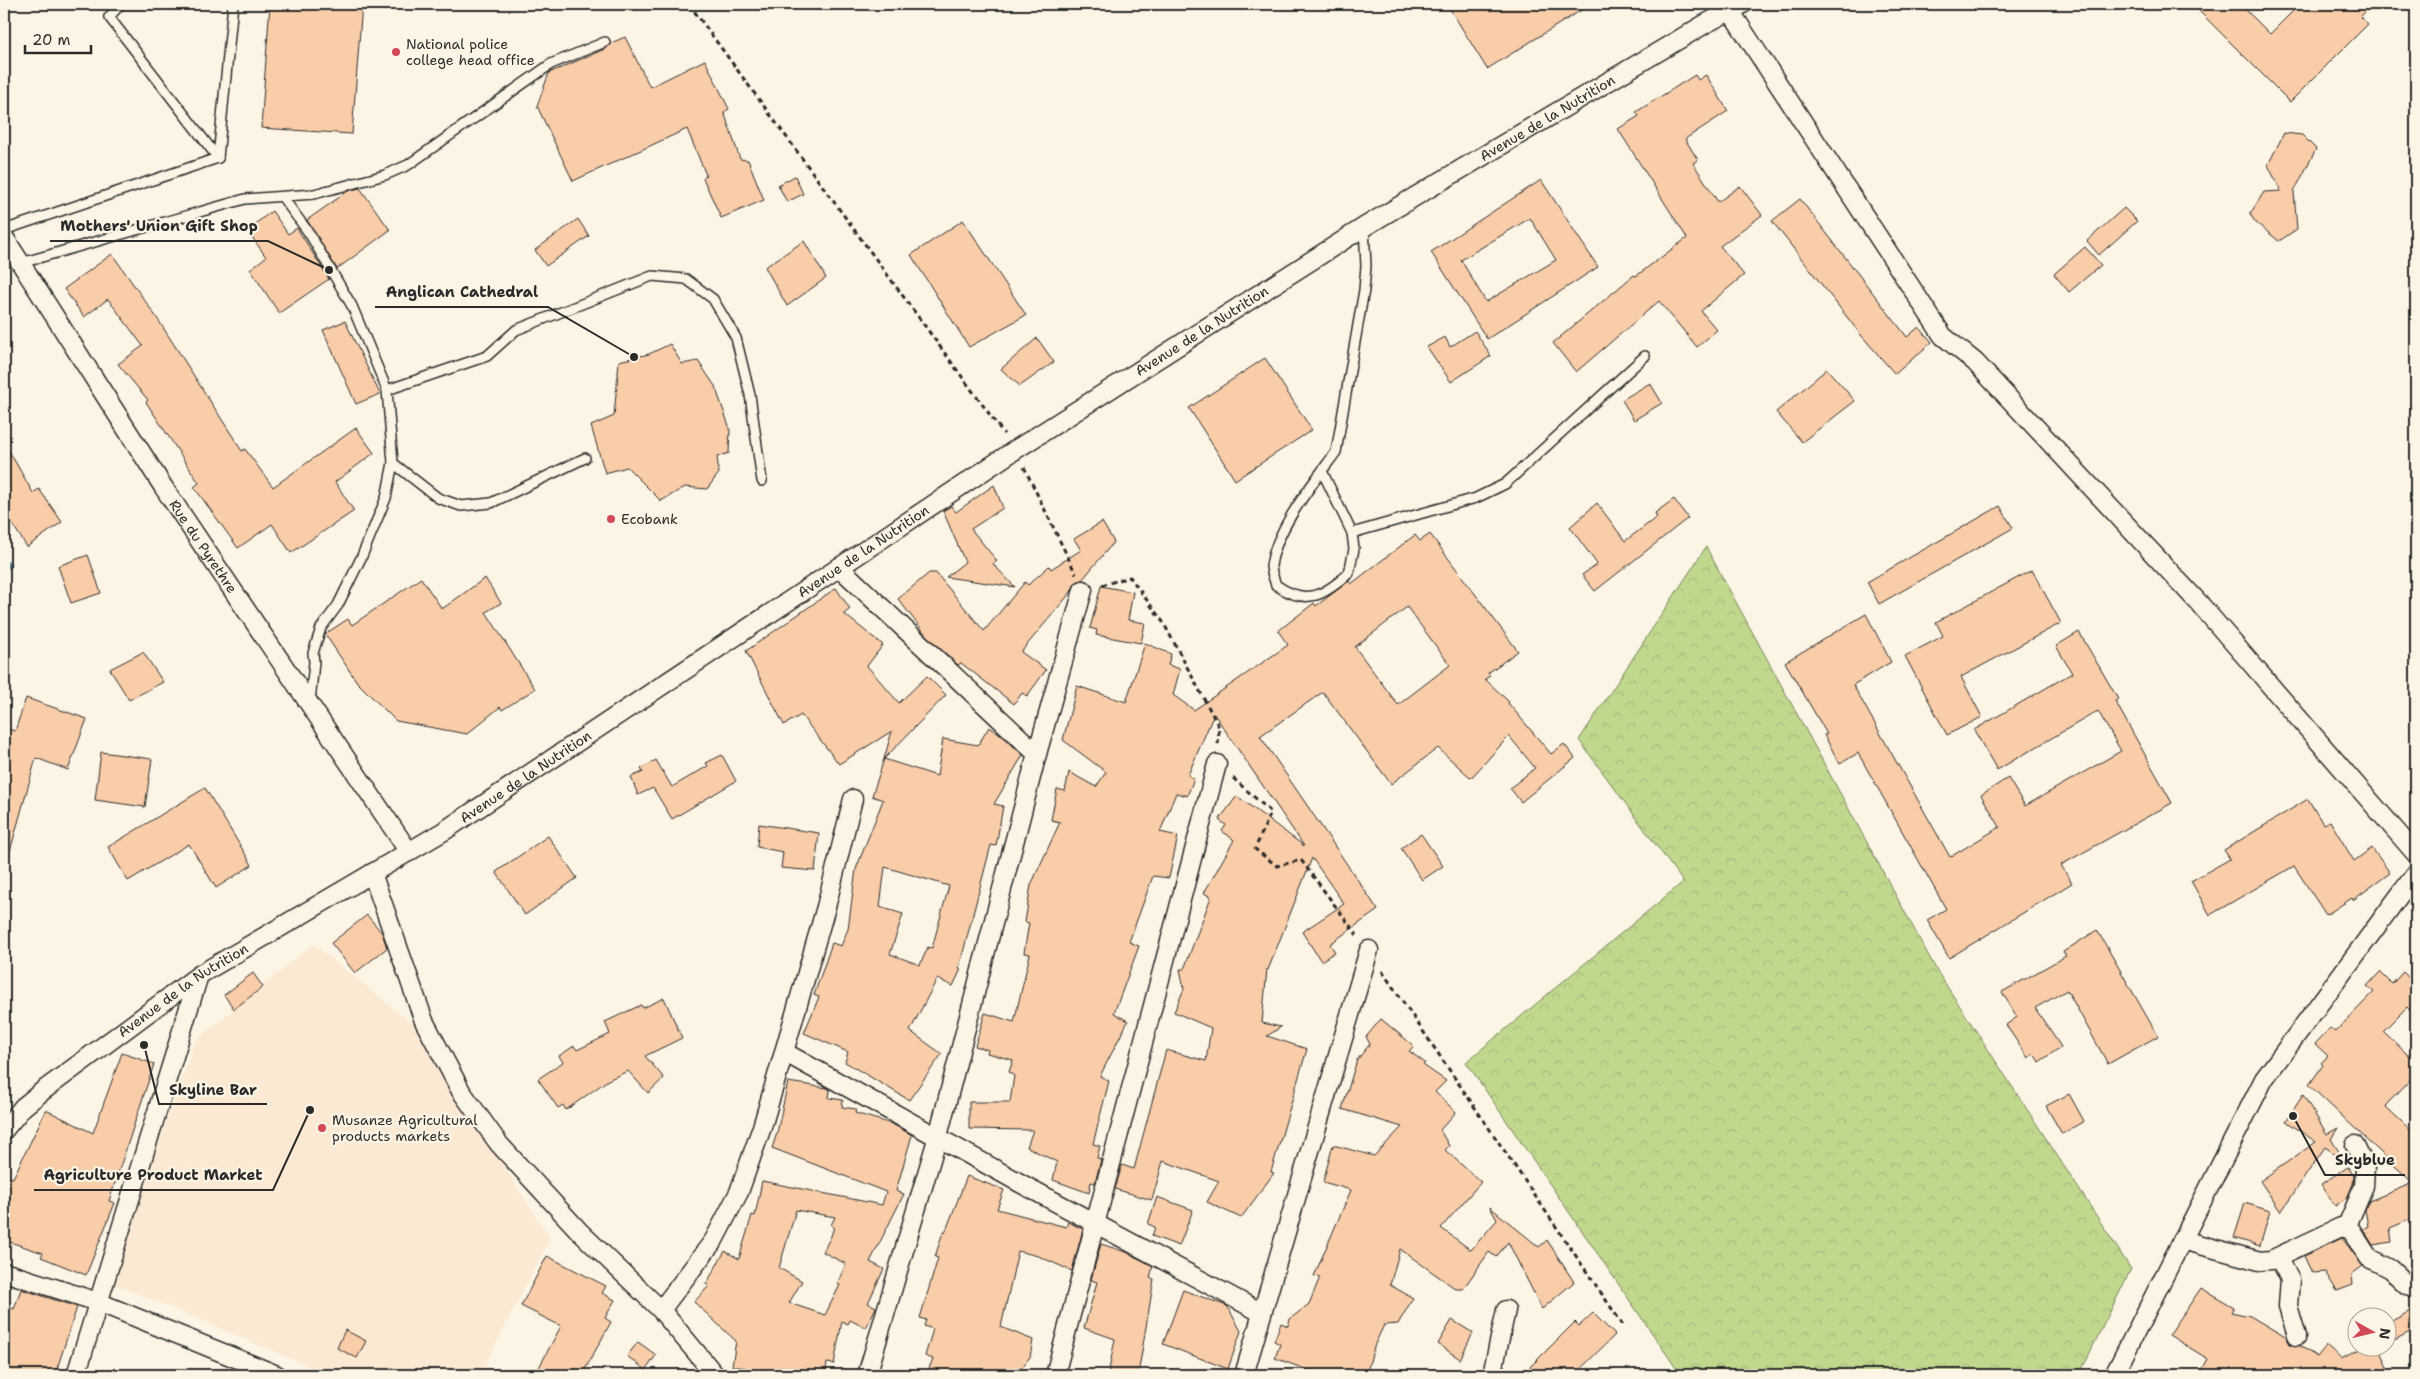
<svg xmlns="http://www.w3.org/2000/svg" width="2420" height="1379" viewBox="0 0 2420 1379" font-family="'Shantell Sans',sans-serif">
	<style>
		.built { fill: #fbe9d3 }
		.forest { fill: url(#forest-crowns); stroke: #76825c }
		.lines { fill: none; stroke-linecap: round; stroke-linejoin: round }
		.stream { stroke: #658f9f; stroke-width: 7 }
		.building { fill: #facda9; stroke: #2b2b2b; fill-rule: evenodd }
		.service-casing { stroke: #2b2b2b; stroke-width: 12 }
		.minor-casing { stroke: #2b2b2b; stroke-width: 21 }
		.path { stroke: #2b2b2b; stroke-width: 3; stroke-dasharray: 5 4; stroke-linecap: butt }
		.service { stroke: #fcf5e5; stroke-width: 9 }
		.minor { stroke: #fcf5e5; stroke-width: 18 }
		.poi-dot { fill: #d1495b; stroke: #fcf5e5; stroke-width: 2 }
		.labels { text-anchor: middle; stroke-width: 4.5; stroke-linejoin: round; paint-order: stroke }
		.poi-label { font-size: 14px; fill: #2b2b2b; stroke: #fcf5e5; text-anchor: start }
		.street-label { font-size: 14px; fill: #2b2b2b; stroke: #fcf5e5 }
		.leader { fill: none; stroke: #2b2b2b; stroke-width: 2 }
		.callout-dot { fill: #2b2b2b; stroke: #fcf5e5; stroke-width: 2 }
		.callout-label { font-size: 15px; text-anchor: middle; font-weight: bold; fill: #2b2b2b; stroke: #fcf5e5; stroke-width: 4.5; stroke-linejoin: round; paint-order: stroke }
	</style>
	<defs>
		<pattern id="forest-crowns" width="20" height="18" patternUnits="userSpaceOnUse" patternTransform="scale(1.25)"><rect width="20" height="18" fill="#c0d88e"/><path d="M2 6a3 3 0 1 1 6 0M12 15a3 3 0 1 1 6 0" fill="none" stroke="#a5ba7b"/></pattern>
	</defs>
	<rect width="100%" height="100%" fill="#fcf5e5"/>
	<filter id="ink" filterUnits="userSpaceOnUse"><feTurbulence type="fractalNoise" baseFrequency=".02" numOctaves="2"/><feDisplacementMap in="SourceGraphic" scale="10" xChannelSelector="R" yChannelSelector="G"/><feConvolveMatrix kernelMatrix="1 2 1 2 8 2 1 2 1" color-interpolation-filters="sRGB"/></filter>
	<g filter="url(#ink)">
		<path class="built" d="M313 944 412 1023 550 1238 480 1375H330L110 1282 195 1041Z"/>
		<path class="forest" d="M1706 547 1937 971 2131 1269 2079 1375H1689L1676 1368 1466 1062 1683 882 1579 740Z"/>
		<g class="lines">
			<path class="stream" d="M4 567 8 565"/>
		</g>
		<g class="building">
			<path d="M270 4H362L352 134 261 128Z"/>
			<path d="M1447 4H1591L1487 69Z"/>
			<path d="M2192 4H2240L2270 34 2300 4H2373L2360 17 2368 24 2290 102Z"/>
			<path d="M625 37 650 87 705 60 729 109 724 112 740 159 748 160 764 200 721 218 703 178 706 175 687 129 573 181 537 106 549 73 607 48 611 43Z"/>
			<path d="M1695 75 1698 80 1706 75 1728 111 1685 139 1698 160 1693 163 1718 202 1740 186 1762 215 1720 246 1744 275 1701 311 1717 330 1697 347 1659 301 1576 372 1553 343 1634 275 1636 276 1687 238 1618 129 1639 116 1636 112Z"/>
			<path d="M2284 133 2302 135 2316 149 2294 192 2297 229 2279 241 2255 222 2250 214 2264 192 2281 191 2268 165Z"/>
			<path d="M795 176 803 194 787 202 778 185Z"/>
			<path d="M1541 180 1598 267 1487 339 1431 252ZM1530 218 1556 260 1486 302 1461 260Z"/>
			<path d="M360 188 390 230 337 269 307 220 348 191Z"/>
			<path d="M1800 199 1907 337 1919 327 1932 342 1895 374 1861 335 1772 221Z"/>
			<path d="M2124 208 2137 221 2099 255 2087 241Z"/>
			<path d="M272 211 288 234 297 228 329 279 279 313 250 269 266 257 247 230Z"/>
			<path d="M578 219 589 236 546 266 535 250Z"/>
			<path d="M963 220 1026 315 969 347 911 255Z"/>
			<path d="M804 241 826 278 787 306 765 267Z"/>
			<path d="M2085 247 2101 265 2069 292 2054 274Z"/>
			<path d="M112 254 157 318 242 451 245 449 273 487 356 428 374 453 335 482 354 511 291 553 272 524 238 548 194 487 199 483 146 402 148 400 118 364 143 346 108 299 84 317 64 289Z"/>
			<path d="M345 321 380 394 356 404 323 330Z"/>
			<path d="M1475 331 1491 356 1451 382 1427 347 1445 337 1450 347Z"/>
			<path d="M1037 338 1054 362 1020 386 1001 369Z"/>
			<path d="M670 344 682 364 698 361 715 386 730 429 729 453 717 457 719 473 707 489 685 487 661 501 627 467 605 473 591 426 614 416 619 361 649 354Z"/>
			<path d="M1265 358 1312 430 1235 480 1189 408Z"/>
			<path d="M1827 369 1855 401 1802 442 1776 412Z"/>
			<path d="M1650 383 1662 403 1634 420 1622 400Z"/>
			<path d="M4 442 33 493 39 489 62 522 27 547 4 511Z"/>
			<path d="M994 485 1003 508 971 529 997 561 993 564 1015 587 946 577 965 562 943 511 951 506 956 512Z"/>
			<path d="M1674 499 1688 518 1595 591 1582 575 1597 564 1570 527 1597 503 1625 541 1657 517 1655 513Z"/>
			<path d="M2000 506 2013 528 1879 604 1867 582Z"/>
			<path d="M1102 522 1114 542 1082 580 1075 583 1071 592 1021 652 1046 670 1027 696 1022 693 1014 704 961 663 958 665 926 635 898 599 929 573H936L984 631 1025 582 1028 585 1049 566 1051 569 1081 550 1074 539Z"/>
			<path d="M1430 534 1518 651 1488 673 1490 676 1485 679 1509 702 1508 703 1551 754 1564 744 1575 758 1521 802 1510 788 1535 768 1509 736 1471 778 1438 748 1391 784 1323 692 1260 736 1378 910 1330 944 1335 952 1321 961 1302 932 1344 904 1312 858 1268 970 1267 969 1262 1023 1281 1027 1267 1036 1307 1049 1271 1172 1274 1173 1241 1218 1207 1202 1219 1181 1163 1161 1152 1200 1115 1189 1122 1165 1134 1169 1166 1050 1206 1061 1211 1028 1174 1012 1184 989 1180 969H1184L1211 897 1204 893 1234 840 1222 831 1226 825 1219 820 1237 796 1304 846 1214 714 1188 775 1194 779 1187 796 1176 793 1160 832 1178 836 1169 878 1153 876 1129 942 1139 946 1114 1013 1128 1021 1100 1076 1109 1081 1093 1144 1100 1146 1097 1158 1101 1159 1095 1183 1091 1182 1089 1193 1053 1180 1057 1162 1027 1147 1033 1130 969 1129V1102H1010L1014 1076 1009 1072 1013 1060 987 1053 988 1050 975 1046 985 1013 1014 1022 1030 954 1024 953 1029 923 1025 922 1031 885 1060 822 1051 820 1057 789 1065 791 1069 772 1096 787 1106 772 1063 740 1077 686 1126 702 1145 643 1171 654 1168 665 1180 669 1173 695 1194 710 1288 645 1278 631 1314 603 1316 606 1349 581 1351 584 1415 535 1420 541ZM1407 607 1450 665 1398 705 1355 647Z"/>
			<path d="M88 555 101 593 71 603 58 566Z"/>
			<path d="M2032 570 2061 623 1961 677 1982 717 1947 735 1905 656 1943 636 1936 622Z"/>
			<path d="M421 578 442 609 485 578 501 603 486 612 535 689 502 710 500 707 467 734 396 721 357 682 325 634 348 619 352 625Z"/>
			<path d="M1101 586 1133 592 1128 620 1145 623 1141 643 1096 635 1097 630 1090 628Z"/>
			<path d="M836 588 850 609 844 614 883 645 867 666 899 703 927 676 946 695 884 759 892 731 839 764 801 715 784 725 746 651Z"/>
			<path d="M1866 614 1891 662 1853 685 1950 857 2000 827 1981 795 2008 778 2025 806 2121 751 2098 711 1997 770 1974 730 2072 673 2056 646 2079 632 2118 699 2115 701 2172 803 2061 865 2072 883 1949 958 1927 920 1946 909 1858 753 1840 764 1824 735 1827 734 1785 662Z"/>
			<path d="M143 652 163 682 129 700 110 669Z"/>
			<path d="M26 698 87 719 68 770 36 758 9 855 4 854V728L15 731Z"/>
			<path d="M989 727 999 733 1023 755 994 804 1003 806 996 846 991 845 959 968 961 969 953 986 937 979 910 1031 942 1054 909 1100 845 1062 848 1052 804 1033 819 997 814 995 832 943 841 946 848 929 856 869 883 800 872 796 884 759 937 776 943 739 978 745ZM885 867 949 886 932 948 928 947 920 965 890 954 903 914 880 907Z"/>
			<path d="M101 752 152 759 145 807 95 800Z"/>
			<path d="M722 755 736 781 672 819 653 788 638 795 631 777 643 772 641 769 656 760 672 787 708 766 706 763Z"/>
			<path d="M205 788 252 865 216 888 189 844 128 881 108 847Z"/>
			<path d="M2308 799 2323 824 2330 821 2354 861 2372 848 2390 873 2353 900 2352 898 2326 915 2294 866 2210 915 2191 881 2230 859 2224 850Z"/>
			<path d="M759 824 819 833 815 871 781 868 783 852 757 847Z"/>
			<path d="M1421 834 1443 866 1422 880 1401 848Z"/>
			<path d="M548 836 577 878 525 915 496 872Z"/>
			<path d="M367 915 382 933 387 948 355 973 331 943Z"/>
			<path d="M2097 930 2158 1036 2108 1064 2067 990 2035 1008 2061 1047 2039 1062 2034 1054 2028 1058 2006 1025 2017 1017 2002 992 2066 956 2063 952Z"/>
			<path d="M2380 972 2392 984 2403 972 2416 985V1017L2407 1007 2383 1031 2408 1055 2416 1046V1074L2385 1106 2416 1135V1217L2390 1228 2392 1242 2373 1245 2363 1229 2368 1226 2365 1210 2369 1201 2413 1183 2309 1085 2323 1065 2321 1063 2328 1056 2315 1044 2330 1028 2335 1032 2374 992 2367 986Z"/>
			<path d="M253 973 263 987 234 1009 224 995Z"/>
			<path d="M664 998 682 1038 645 1056 664 1078 648 1093 628 1071 608 1080 566 1110 563 1105 558 1108 538 1079 563 1062 559 1056 574 1046 577 1050 610 1034 605 1022 641 1005 643 1008Z"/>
			<path d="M1381 1019 1414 1046 1409 1051 1425 1063 1423 1065 1446 1081 1435 1092 1456 1112 1440 1130 1449 1146 1445 1150 1481 1182 1441 1228 1471 1250 1497 1220 1490 1207 1539 1247 1547 1240 1574 1282 1542 1309 1508 1242 1496 1257 1489 1252 1463 1289H1456L1400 1249 1390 1285 1413 1298 1398 1324 1384 1325 1375 1344 1366 1375H1321L1275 1358 1280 1344 1274 1341 1281 1323 1288 1326 1290 1319 1309 1304 1320 1277 1314 1276 1351 1190 1323 1182 1333 1145 1374 1156 1402 1127 1342 1109 1357 1060 1370 1044 1366 1037Z"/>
			<path d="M122 1053 154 1064 109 1201 115 1203 86 1275 41 1257 43 1253 4 1240V1195L10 1177 13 1178 46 1110 93 1133Z"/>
			<path d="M788 1082 827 1088 830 1090 829 1098 843 1100 842 1107 856 1109 855 1113 892 1124 912 1135 896 1191 904 1194 870 1262 884 1269 868 1303 876 1307 866 1328 850 1320 848 1324 842 1321 834 1364 827 1363 825 1375H745L746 1368 732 1366 736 1341 694 1302 709 1286 706 1284 725 1251 739 1259 752 1215 755 1216 762 1181 882 1205 886 1192 772 1148 777 1133ZM796 1210 835 1217 831 1225 834 1227 831 1236 823 1252 846 1264 837 1284 840 1285 825 1315 789 1303 802 1281 779 1268Z"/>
			<path d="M2069 1094 2084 1121 2062 1134 2046 1106Z"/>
			<path d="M2303 1095 2327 1134 2338 1128 2331 1139 2344 1160 2325 1147 2281 1212 2260 1181 2316 1142 2286 1121Z"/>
			<path d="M2348 1167 2354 1176 2353 1184 2347 1198 2335 1206 2321 1184Z"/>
			<path d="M967 1176 1004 1190 997 1209 1066 1227 1068 1222 1083 1229 1072 1271 1038 1256 1018 1251 1001 1327 1033 1340 1030 1357 1016 1375H926L933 1359 925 1356 933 1329 924 1326 926 1320 920 1318 938 1258 935 1257 943 1232 945 1233Z"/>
			<path d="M1157 1197 1193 1210 1179 1246 1152 1236 1155 1227 1148 1224Z"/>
			<path d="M2245 1203 2270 1211 2260 1246 2234 1238Z"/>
			<path d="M2342 1238 2363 1266 2352 1274 2353 1285 2337 1291 2325 1272 2312 1273 2304 1256Z"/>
			<path d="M1101 1244 1126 1252 1153 1266 1150 1278 1154 1279 1138 1375H1108L1115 1339 1084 1328 1097 1282 1091 1280Z"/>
			<path d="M547 1256 606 1286 602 1293 615 1300 605 1318 611 1322 582 1375H535L561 1326 521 1306Z"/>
			<path d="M2201 1288 2234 1307 2231 1312 2250 1316 2287 1338 2290 1344 2300 1346 2317 1357 2326 1346 2341 1359 2366 1346H2378L2390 1375H2199L2208 1359 2169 1335Z"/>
			<path d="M21 1289 77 1307 55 1375H4V1305L14 1309Z"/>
			<path d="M1183 1290 1227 1306 1241 1331 1228 1369 1163 1344Z"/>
			<path d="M2412 1310 2416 1329 2394 1340 2390 1322Z"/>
			<path d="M1593 1313 1615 1335 1574 1375H1522L1575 1322 1579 1326Z"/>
			<path d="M1452 1320 1473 1333 1460 1359 1438 1344Z"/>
			<path d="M345 1330 366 1341 357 1358 337 1348Z"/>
			<path d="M638 1342 656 1355 646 1370 627 1356Z"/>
		</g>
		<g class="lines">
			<g class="service-casing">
				<g id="service">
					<path d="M121 4 109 17 218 158"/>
					<path d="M218 158 233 4"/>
					<path d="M283 198 309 233 352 306 387 390 393 463 386 498 362 556 338 605 321 628 313 653 314 662 310 702"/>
					<path d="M4 230 218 158"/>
					<path d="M21 263 245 199 314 194 385 175 408 165 551 64 605 42"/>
					<path d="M387 390 487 356 516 330 652 276 686 279 713 299 736 338 750 395 762 481"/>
					<path d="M393 463 438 498 461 506 491 503 585 458"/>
					<path d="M1322 471 1352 533 1354 549 1349 573C1324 596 1306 606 1276 585 1274 579 1271 572 1271 566 1276 528 1314 482 1336 452L1364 290 1366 266 1364 227"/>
					<path d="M1352 533 1476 498 1505 484 1645 356"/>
				</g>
			</g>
			<g class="minor-casing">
				<g id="minor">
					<path d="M1731 12 1943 336 1975 362 2198 602 2416 854"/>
					<path id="s1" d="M4 237 164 488 409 852"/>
					<path d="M839 567 1037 754"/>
					<path d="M372 873 424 1021 461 1091 499 1144 580 1232 661 1310 715 1375"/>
					<path d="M784 1052 1020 1183 1262 1313"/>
					<path id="s2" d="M4 1130 23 1107 44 1090 199 975 444 831 1015 450 1364 227 1705 24 1743 4"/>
					<path d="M2346 1228 2364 1186 2365 1166 2355 1145"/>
					<path d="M2182 1240 2260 1261 2271 1260 2341 1227 2351 1230 2369 1258 2390 1269 2407 1285 2416 1290"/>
					<path d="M2279 1258 2290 1279 2288 1306 2297 1336"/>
					<path d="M4 1272 98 1302 277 1375"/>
					<path d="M661 1310 714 1240 739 1192 762 1127 784 1052 826 907 853 799"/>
					<path d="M76 1375 199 975"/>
					<path d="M867 1375 938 1136 1037 754 1083 590"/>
					<path d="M1055 1375 1217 764"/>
					<path d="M1244 1375 1369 950"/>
					<path d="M1492 1375 1506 1310"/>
					<path d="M2114 1375 2264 1079 2416 873"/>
				</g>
			</g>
			<g class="path">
				<path d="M689 4 1004 434"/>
				<path d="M1024 467 1076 574"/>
				<path d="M1102 585 1130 577 1163 622 1219 727 1218 746"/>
				<path d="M1233 778 1271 812 1255 849 1277 866 1301 860 1357 935"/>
				<path d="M1382 971 1625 1328"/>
			</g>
			<use href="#service" class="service"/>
			<use href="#minor" class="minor"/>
		</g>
	</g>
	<g class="poi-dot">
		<circle cx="396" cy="52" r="5"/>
		<circle cx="611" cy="519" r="5"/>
		<circle cx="322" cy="1128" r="5"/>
	</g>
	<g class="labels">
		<g class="poi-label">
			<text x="406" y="49">National police<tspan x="406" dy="16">college head office</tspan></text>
			<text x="621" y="524">Ecobank</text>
			<text x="332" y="1125">Musanze Agricultural<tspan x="332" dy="16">products markets</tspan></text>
		</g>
		<g class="street-label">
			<text dy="5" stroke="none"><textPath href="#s2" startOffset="1848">Avenue de la Nutrition</textPath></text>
			<text dy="5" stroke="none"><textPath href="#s2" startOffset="1442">Avenue de la Nutrition</textPath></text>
			<text dy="5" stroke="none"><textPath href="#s1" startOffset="368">Rue du Pyrethre</textPath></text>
			<text dy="5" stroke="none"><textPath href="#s2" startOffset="1038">Avenue de la Nutrition</textPath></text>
			<text dy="5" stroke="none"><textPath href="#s2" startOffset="632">Avenue de la Nutrition</textPath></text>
			<text dy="5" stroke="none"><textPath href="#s2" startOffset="228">Avenue de la Nutrition</textPath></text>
		</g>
	</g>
	<path class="leader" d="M329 270L268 241H50M634 357L548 307H375M144 1045L159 1104H267M2293 1116L2325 1175H2405M310 1110L273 1190H34"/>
	<g class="callout-dot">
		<circle cx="329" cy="270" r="5"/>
		<circle cx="634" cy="357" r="5"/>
		<circle cx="144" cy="1045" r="5"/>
		<circle cx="2293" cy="1116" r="5"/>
		<circle cx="310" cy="1110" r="5"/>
	</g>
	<g class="callout-label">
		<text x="159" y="231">Mothers' Union Gift Shop</text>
		<text x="462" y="297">Anglican Cathedral</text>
		<text x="213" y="1095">Skyline Bar</text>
		<text x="2365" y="1165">Skyblue</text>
		<text x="153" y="1180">Agriculture Product Market</text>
	</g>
	<rect width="2420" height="1379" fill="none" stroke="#fcf5e5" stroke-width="20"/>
	<rect x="10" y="10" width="2400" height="1359" fill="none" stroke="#2b2b2b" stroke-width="2" filter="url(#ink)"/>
	<g transform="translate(2372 1332) rotate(98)"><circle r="24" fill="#fcf5e5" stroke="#a8a49b"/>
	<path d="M0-4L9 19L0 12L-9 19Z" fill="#d1495b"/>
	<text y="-8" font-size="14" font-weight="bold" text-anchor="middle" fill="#2b2b2b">N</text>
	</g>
	<path d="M25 45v8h66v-8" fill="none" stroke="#2b2b2b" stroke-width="2.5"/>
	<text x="32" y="45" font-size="15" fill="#2b2b2b" stroke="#fcf5e5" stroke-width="4" paint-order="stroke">20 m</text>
</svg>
